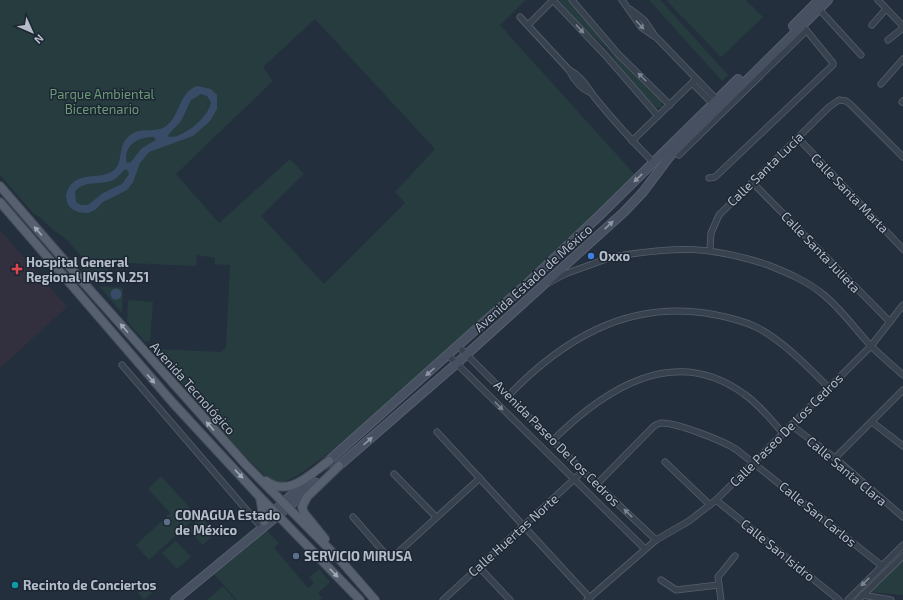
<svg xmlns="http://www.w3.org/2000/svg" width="903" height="600" viewBox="0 0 903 600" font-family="'Exo 2',sans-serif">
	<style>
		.medical { fill: #32303f }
		.green { fill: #263c3f; fill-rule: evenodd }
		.water { fill: #394c67; fill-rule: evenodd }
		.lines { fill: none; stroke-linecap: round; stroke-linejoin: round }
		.street-casing { stroke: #565f6c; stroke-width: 7 }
		.secondary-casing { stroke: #565f6c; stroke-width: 10 }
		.primary-casing { stroke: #414a57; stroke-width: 10 }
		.street { stroke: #38414e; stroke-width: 5.5 }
		.secondary { stroke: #465061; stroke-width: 8 }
		.primary { stroke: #56606e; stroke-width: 8 }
		.oneway { fill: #7c8592 }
		.oneway2 { fill: #8e96a5 }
		.oneway3 { fill: #a1aab7 }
		.shop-dot { fill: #3f7fe0; stroke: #1d2633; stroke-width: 1.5 }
		.health-dot { fill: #e0444e; stroke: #1d2633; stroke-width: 1.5 }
		.service-dot { fill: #5c6f8a; stroke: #1d2633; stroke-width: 1.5 }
		.culture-dot { fill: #0f9aa8; stroke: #1d2633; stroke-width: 1.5 }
		.labels { text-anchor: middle; stroke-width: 3; stroke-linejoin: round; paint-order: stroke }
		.park-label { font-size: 13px; fill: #6b9a76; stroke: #1d2633 }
		.street-label { font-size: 13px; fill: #b4bcc9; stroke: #1d2633 }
		.poi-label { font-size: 13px; font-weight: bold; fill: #b4bcc9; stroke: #1d2633; text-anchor: start }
	</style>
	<rect width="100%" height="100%" fill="#242f3e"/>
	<path class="medical" d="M0 230 67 307 0 368Z"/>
	<g class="green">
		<path d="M0 0H526L500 25 636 176 440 358 342 444 298 475 282 483 270 481 226 437 182 387 184 386 156 354 158 349 221 352 226 347 230 265 215 264V258L197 255 196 266 107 262V276H88L79 266 85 260 65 238 53 230 42 219 33 213 0 175ZM315 19 435 149 395 192 405 203 324 284 261 216 304 174 290 159 219 223 176 174 273 81 263 67Z"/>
		<path d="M559 0H569L588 21 607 48 662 101 661 107 656 108 631 81 608 50 579 23Z"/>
		<path d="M649 0H660L728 75 722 81Z"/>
		<path d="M669 0H746L763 17 721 57 667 1Z"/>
		<path d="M99 286 123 288 122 313Z"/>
		<path d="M128 300 153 302 150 341 145 342 127 321Z"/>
		<path d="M161 476 197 516 149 560 136 545 170 513 148 489Z"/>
		<path d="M201 517 216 533 203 545 188 530Z"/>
		<path d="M266 530 279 543 274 548 308 588 314 583 309 577 319 569 330 582 318 593 322 598 319 600H237L212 572Z"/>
		<path d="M176 541 191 557 177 569 162 553Z"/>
		<path d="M903 558V595L869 592Z"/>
		<path d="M146 586 152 593 144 600 138 593Z"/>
		<path d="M223 586 235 600H207Z"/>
	</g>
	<g class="water">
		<path d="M197 86 211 89 217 95V109L210 121 193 136 149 152 140 163 133 182 127 190 103 202 95 210 88 213C75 213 66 208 66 195 73 168 99 182 114 170 123 163 118 149 126 139 139 124 153 135 166 126 181 115 178 93 197 86ZM201 94 207 96 211 102C209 117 184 138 169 137L168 135 181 121 191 100ZM154 137 156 140 142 148 131 162 127 163C122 145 140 136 154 137ZM125 169 128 171 129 174 122 184 103 193 88 205H81L76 202 75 192C84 179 100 186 113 180 118 178 121 173 125 169Z"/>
		<circle cx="116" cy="294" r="5.5"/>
	</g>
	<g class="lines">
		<g class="street-casing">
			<g id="street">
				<path d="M553 0 606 56 658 116"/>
				<path d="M572 0 618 54 670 105"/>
				<path d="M622 0 641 27 654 36"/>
				<path d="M878 0 903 26"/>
				<path d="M819 9 861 55"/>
				<path d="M631 10 644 20 655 36 717 100"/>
				<path d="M520 17 569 70C574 80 581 89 591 93"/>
				<path d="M528 25 553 0"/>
				<path d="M872 25 886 9"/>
				<path d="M888 40 903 28"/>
				<path d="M569 70C583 77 587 88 596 99 614 121 633 142 654 163"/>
				<path d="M692 83 713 104"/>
				<path d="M881 84 903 59"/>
				<path d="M902 102 903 101"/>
				<path d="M798 138 903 249"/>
				<path d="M632 141 696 79"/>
				<path d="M679 155 806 31"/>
				<path d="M709 178 715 177 833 65V63L802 25"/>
				<path d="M752 182 890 322"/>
				<path d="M710 249 711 233 719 215 829 107 839 100 846 101 850 104 903 157"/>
				<path d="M618 256C677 246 711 246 768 265 788 273 807 281 824 295 842 310 855 329 871 346 881 356 892 365 903 375"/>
				<path d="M550 282 565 274 609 258"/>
				<path d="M458 346 583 471 656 540"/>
				<path d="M448 355 645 549"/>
				<path d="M122 365 262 528"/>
				<path d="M509 395C562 340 625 302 705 313 724 316 743 320 760 329 786 344 808 367 829 388"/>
				<path d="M872 422 903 446"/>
				<path d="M791 425 835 458 903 517"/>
				<path d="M437 432 590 598"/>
				<path d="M553 440C605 389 674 343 744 394 759 404 771 420 783 433"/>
				<path d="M835 458 903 390"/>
				<path d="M665 462 710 505"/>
				<path d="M394 474 436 517"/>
				<path d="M597 484 653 427C656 425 658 423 662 423 677 423 724 441 737 450L882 566"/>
				<path d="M716 500 839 600"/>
				<path d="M353 517 388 557H393L480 478"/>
				<path d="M479 567 510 600"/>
				<path d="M661 580 676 590 718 585"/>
				<path d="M862 595 891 600"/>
				<path d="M443 600 583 471"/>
				<path d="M587 600 656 540 689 521 716 500 871 346 903 305"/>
				<path d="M721 600 718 577 735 556"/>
				<path d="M848 600 903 545"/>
				<path d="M858 600 903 556"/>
			</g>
		</g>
		<g class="secondary-casing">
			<g id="secondary">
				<path d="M793 26 819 0"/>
				<path d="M324 465 529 282 600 215 738 79"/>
				<path d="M334 470 456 364 624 212 643 192 670 156 828 0"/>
				<path d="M270 515 311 477"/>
				<path d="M175 600 317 483"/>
			</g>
		</g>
		<g class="primary-casing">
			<g id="primary">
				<path d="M0 186 82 281 246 465 341 561 375 600"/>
				<path d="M0 202 173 403 259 496 360 600"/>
				<path d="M266 481C289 498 310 474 329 461"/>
				<path d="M260 497 264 521"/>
				<path d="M325 539 304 513 302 507 307 497 339 466"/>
			</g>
		</g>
		<use href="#street" class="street"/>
		<use href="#secondary" class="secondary"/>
		<use href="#primary" class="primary"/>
	</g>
	<defs><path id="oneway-solid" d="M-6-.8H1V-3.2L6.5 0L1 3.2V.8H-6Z"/></defs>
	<g class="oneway">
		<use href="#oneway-solid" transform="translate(640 25) rotate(47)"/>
		<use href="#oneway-solid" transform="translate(580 29) rotate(47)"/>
		<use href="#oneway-solid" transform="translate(642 77) rotate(-135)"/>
		<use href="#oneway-solid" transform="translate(499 406) rotate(45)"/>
		<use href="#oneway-solid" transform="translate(628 513) rotate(-136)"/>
		<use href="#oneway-solid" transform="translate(865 582) rotate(136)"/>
	</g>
	<g class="oneway2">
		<use href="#oneway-solid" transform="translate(638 178) rotate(136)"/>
		<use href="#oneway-solid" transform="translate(609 225) rotate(-43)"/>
		<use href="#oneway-solid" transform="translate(430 372) rotate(138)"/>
		<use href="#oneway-solid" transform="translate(368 441) rotate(-41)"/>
	</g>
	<g class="oneway3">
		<use href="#oneway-solid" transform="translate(38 231) rotate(-131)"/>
		<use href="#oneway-solid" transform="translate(124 328) rotate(-132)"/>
		<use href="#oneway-solid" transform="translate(151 379) rotate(49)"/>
		<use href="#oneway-solid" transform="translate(210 426) rotate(-132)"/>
		<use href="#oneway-solid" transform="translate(239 474) rotate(47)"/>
		<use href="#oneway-solid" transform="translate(334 573) rotate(46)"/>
	</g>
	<circle class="shop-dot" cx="591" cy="256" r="4"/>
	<path class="health-dot" d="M15 263h4v4h4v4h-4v4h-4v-4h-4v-4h4z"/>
	<g class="service-dot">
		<circle cx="167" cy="522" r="4"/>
		<circle cx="296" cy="556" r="4"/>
	</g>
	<circle class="culture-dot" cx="15" cy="585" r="4"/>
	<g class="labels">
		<g class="park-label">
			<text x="102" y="99">Parque Ambiental<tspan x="102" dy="15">Bicentenario</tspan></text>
		</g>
		<g class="street-label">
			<text transform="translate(765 169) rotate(-44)" y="5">Calle Santa Lucía</text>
			<text transform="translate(850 193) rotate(46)" y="5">Calle Santa Marta</text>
			<text transform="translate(821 252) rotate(46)" y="5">Calle Santa Julieta</text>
			<text transform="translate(533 278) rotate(-42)" y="5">Avenida Estado de México</text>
			<text transform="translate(193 388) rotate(48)" y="5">Avenida Tecnológico</text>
			<text transform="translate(786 430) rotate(-45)" y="5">Calle Paseo De Los Cedros</text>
			<text transform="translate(557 443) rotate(45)" y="5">Avenida Paseo De Los Cedros</text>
			<text transform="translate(847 471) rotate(40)" y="5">Calle Santa Clara</text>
			<text transform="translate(818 514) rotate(39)" y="5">Calle San Carlos</text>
			<text transform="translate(513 535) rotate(-42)" y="5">Calle Huertas Norte</text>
			<text transform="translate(778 550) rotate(39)" y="5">Calle San Isidro</text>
		</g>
		<g class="poi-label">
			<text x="599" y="261">Oxxo</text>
			<text x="26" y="267">Hospital General<tspan x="26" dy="15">Regional IMSS N.251</tspan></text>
			<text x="175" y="520">CONAGUA Estado<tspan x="175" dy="15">de México</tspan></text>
			<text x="304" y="561">SERVICIO MIRUSA</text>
			<text x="23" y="590">Recinto de Conciertos</text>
		</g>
	</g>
	<g transform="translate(32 32) rotate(135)" stroke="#1d2633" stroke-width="3" paint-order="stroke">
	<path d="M0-3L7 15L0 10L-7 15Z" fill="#b4bcc9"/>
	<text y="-6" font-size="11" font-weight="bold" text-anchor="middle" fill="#b4bcc9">N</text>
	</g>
</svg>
